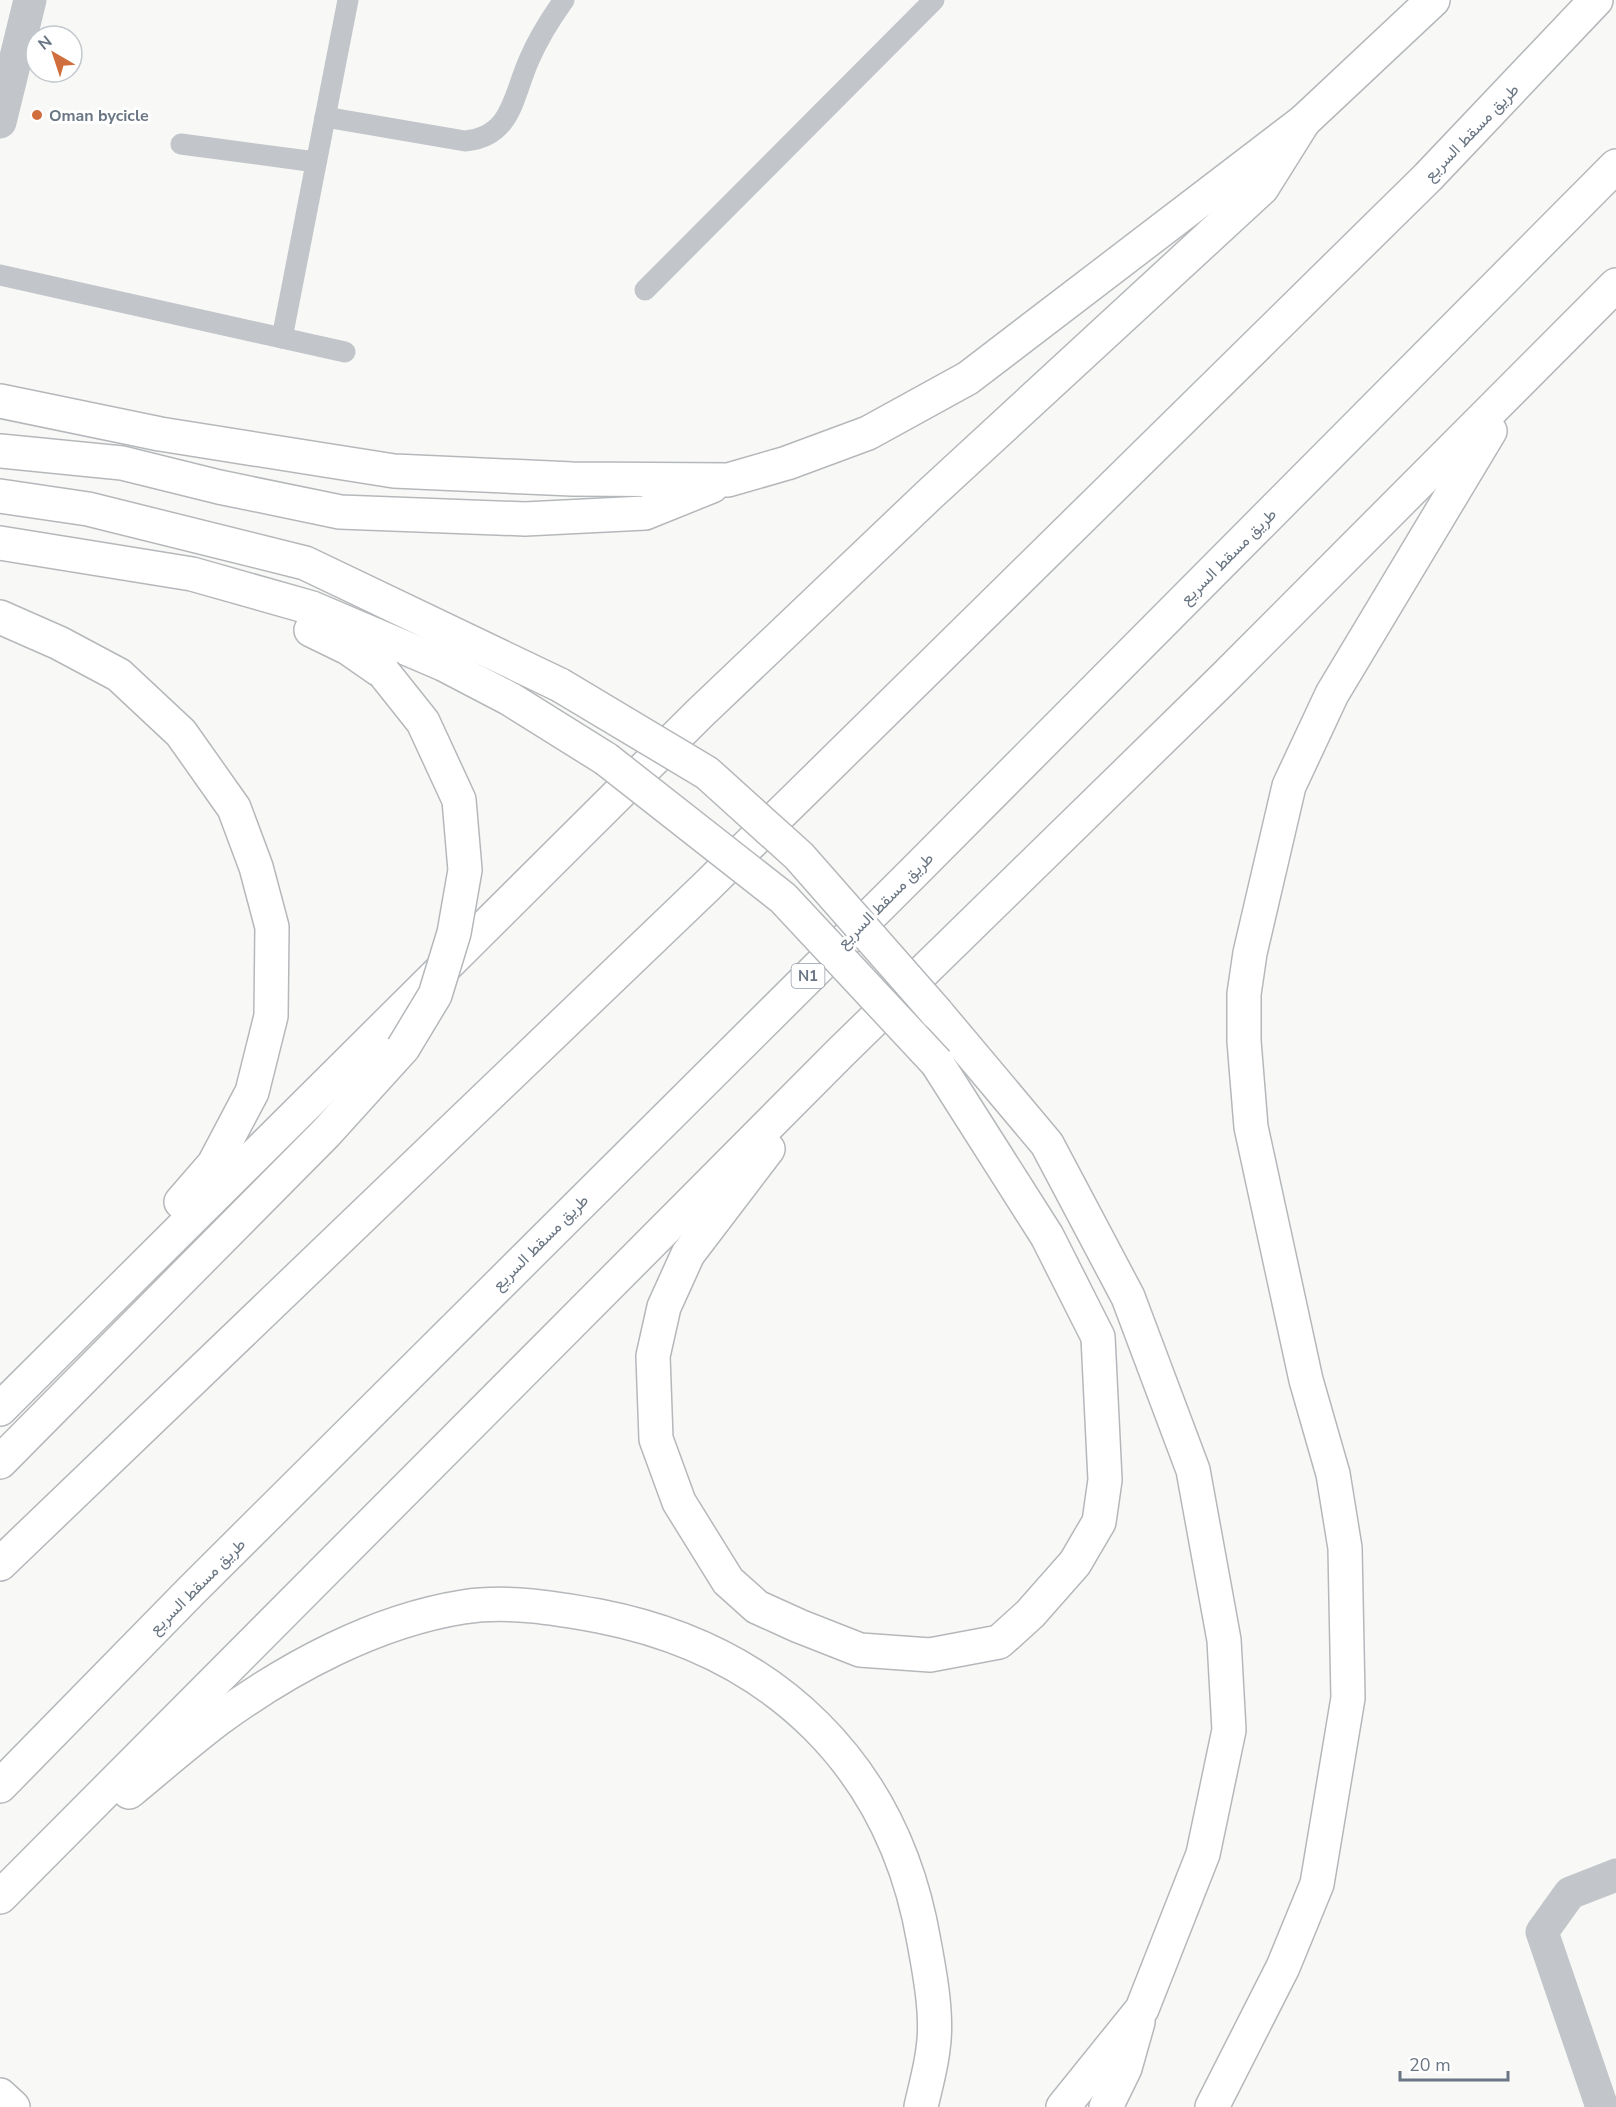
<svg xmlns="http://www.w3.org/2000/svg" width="1616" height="2107" viewBox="0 0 1616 2107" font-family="'Nunito Sans',Vazirmatn,sans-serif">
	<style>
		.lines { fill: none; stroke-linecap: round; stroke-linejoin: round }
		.motorway-casing { stroke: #b5b8bb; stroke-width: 36 }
		.service { stroke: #c2c5c9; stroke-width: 21 }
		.minor { stroke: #c2c5c9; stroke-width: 33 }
		.motorway { stroke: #fff; stroke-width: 33 }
		.motorway-bridge-casing { stroke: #b5b8bb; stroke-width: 36; stroke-linecap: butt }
		.motorway-bridge { stroke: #fff; stroke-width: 33 }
		.poi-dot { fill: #d16e3d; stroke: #fff; stroke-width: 2 }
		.labels { text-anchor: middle; stroke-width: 6; stroke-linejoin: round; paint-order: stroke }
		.shield { fill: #fff; stroke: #979fa8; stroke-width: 1.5 }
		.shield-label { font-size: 15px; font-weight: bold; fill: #6a7683 }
		.poi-label { font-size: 16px; font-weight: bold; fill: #6a7683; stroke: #fff; text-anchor: start }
		.street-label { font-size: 16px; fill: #6a7683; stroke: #fff }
	</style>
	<rect width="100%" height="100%" fill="#f8f8f6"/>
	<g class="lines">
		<g class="motorway-casing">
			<g id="motorway">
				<path d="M0 401 160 434 394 471 572 479 728 480 787 463 868 433 968 378 1304 121 1433 0"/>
				<path d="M0 451 122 463 219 487 340 512 525 519 645 513 712 486"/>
				<path d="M0 496 88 509 305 563 560 685"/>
				<path d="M0 543 192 574 312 608 443 664 510 699 606 759"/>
				<path d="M0 617 59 643 119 675 181 733 234 808 256 867 272 927 271 1016 252 1092 214 1164 181 1202"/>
				<path d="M311 630 348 648 384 673"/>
				<path d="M937 1013 1047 1144 1128 1297 1193 1470 1224 1640 1229 1730 1203 1854 1142 2009 1063 2107"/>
				<path d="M768 1149 688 1254 664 1307 653 1356 656 1439 679 1502 728 1581 757 1607 799 1626 860 1650 930 1655 999 1642 1030 1614 1075 1563 1099 1522 1105 1480 1098 1337 1047 1236 937 1063"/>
				<path d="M0 1409 700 713 929 495 1262 188 1304 121"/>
				<path d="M0 1462 326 1133 403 1048"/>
				<path d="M0 1564 707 886 1428 177 1596 0"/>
				<path d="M0 1786 192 1590 916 870 1616 166"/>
				<path d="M129 1792C158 1768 187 1743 217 1720 288 1668 375 1621 463 1607 509 1600 554 1608 599 1616 774 1650 894 1766 924 1942 930 1974 938 2017 933 2049 931 2068 925 2088 921 2107"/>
				<path d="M0 1897 841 1052 1222 680 1616 285"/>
				<path d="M0 2095 13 2107"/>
				<path d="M1106 2107 1125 2068 1138 2022"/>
				<path d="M1212 2107 1283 1967 1317 1884 1348 1698 1345 1548 1333 1474 1306 1380 1251 1127 1244 1041V994L1250 953 1289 786 1332 694 1490 431"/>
			</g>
		</g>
		<g class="service">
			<path d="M325 117 465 141C512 137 513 96 529 60 538 39 551 18 564 0"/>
			<path d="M181 144 316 162"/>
			<path d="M0 275 345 352"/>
			<path d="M645 290 934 0"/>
			<path d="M282 338 348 0"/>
		</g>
		<g class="minor">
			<path d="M0 122 30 0"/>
			<path d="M1602 2107 1542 1932 1570 1893 1616 1875"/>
		</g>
		<use href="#motorway" class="motorway"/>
		<g class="motorway-bridge-casing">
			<g id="motorway-bridge">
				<path d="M384 673 423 722 459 800 465 870 454 933 435 995 403 1048"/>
				<path d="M560 685 707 773 799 856 937 1013"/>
				<path d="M606 759 783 898 937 1063"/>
			</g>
		</g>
		<use href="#motorway-bridge" class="motorway-bridge"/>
	</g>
	<circle class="poi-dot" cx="37" cy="115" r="6"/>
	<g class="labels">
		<rect class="shield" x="791.5" y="964" width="33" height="24" rx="4.5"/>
		<g class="shield-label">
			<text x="808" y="981">N1</text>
		</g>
		<g class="poi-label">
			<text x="49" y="121">Oman bycicle</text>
		</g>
		<g class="street-label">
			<text transform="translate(1471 132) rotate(-46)" y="6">طريق مسقط السريع</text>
			<text transform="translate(1228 556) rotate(-45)" y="6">طريق مسقط السريع</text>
			<text transform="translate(885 900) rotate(-45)" y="6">طريق مسقط السريع</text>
			<text transform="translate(540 1242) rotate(-45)" y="6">طريق مسقط السريع</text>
			<text transform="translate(197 1586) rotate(-45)" y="6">طريق مسقط السريع</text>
		</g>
	</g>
	<g transform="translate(54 54) rotate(321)"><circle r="28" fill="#ffffff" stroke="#c3c8cd" stroke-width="1.5"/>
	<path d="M0-4.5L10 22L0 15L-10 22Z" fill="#d16e3d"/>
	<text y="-9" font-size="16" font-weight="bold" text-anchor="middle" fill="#6a7683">N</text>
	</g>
	<path d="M1400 2071v9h108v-9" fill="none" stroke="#6a7683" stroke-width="3"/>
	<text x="1409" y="2071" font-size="18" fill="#6a7683" stroke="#ffffff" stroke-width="4.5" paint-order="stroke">20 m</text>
</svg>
